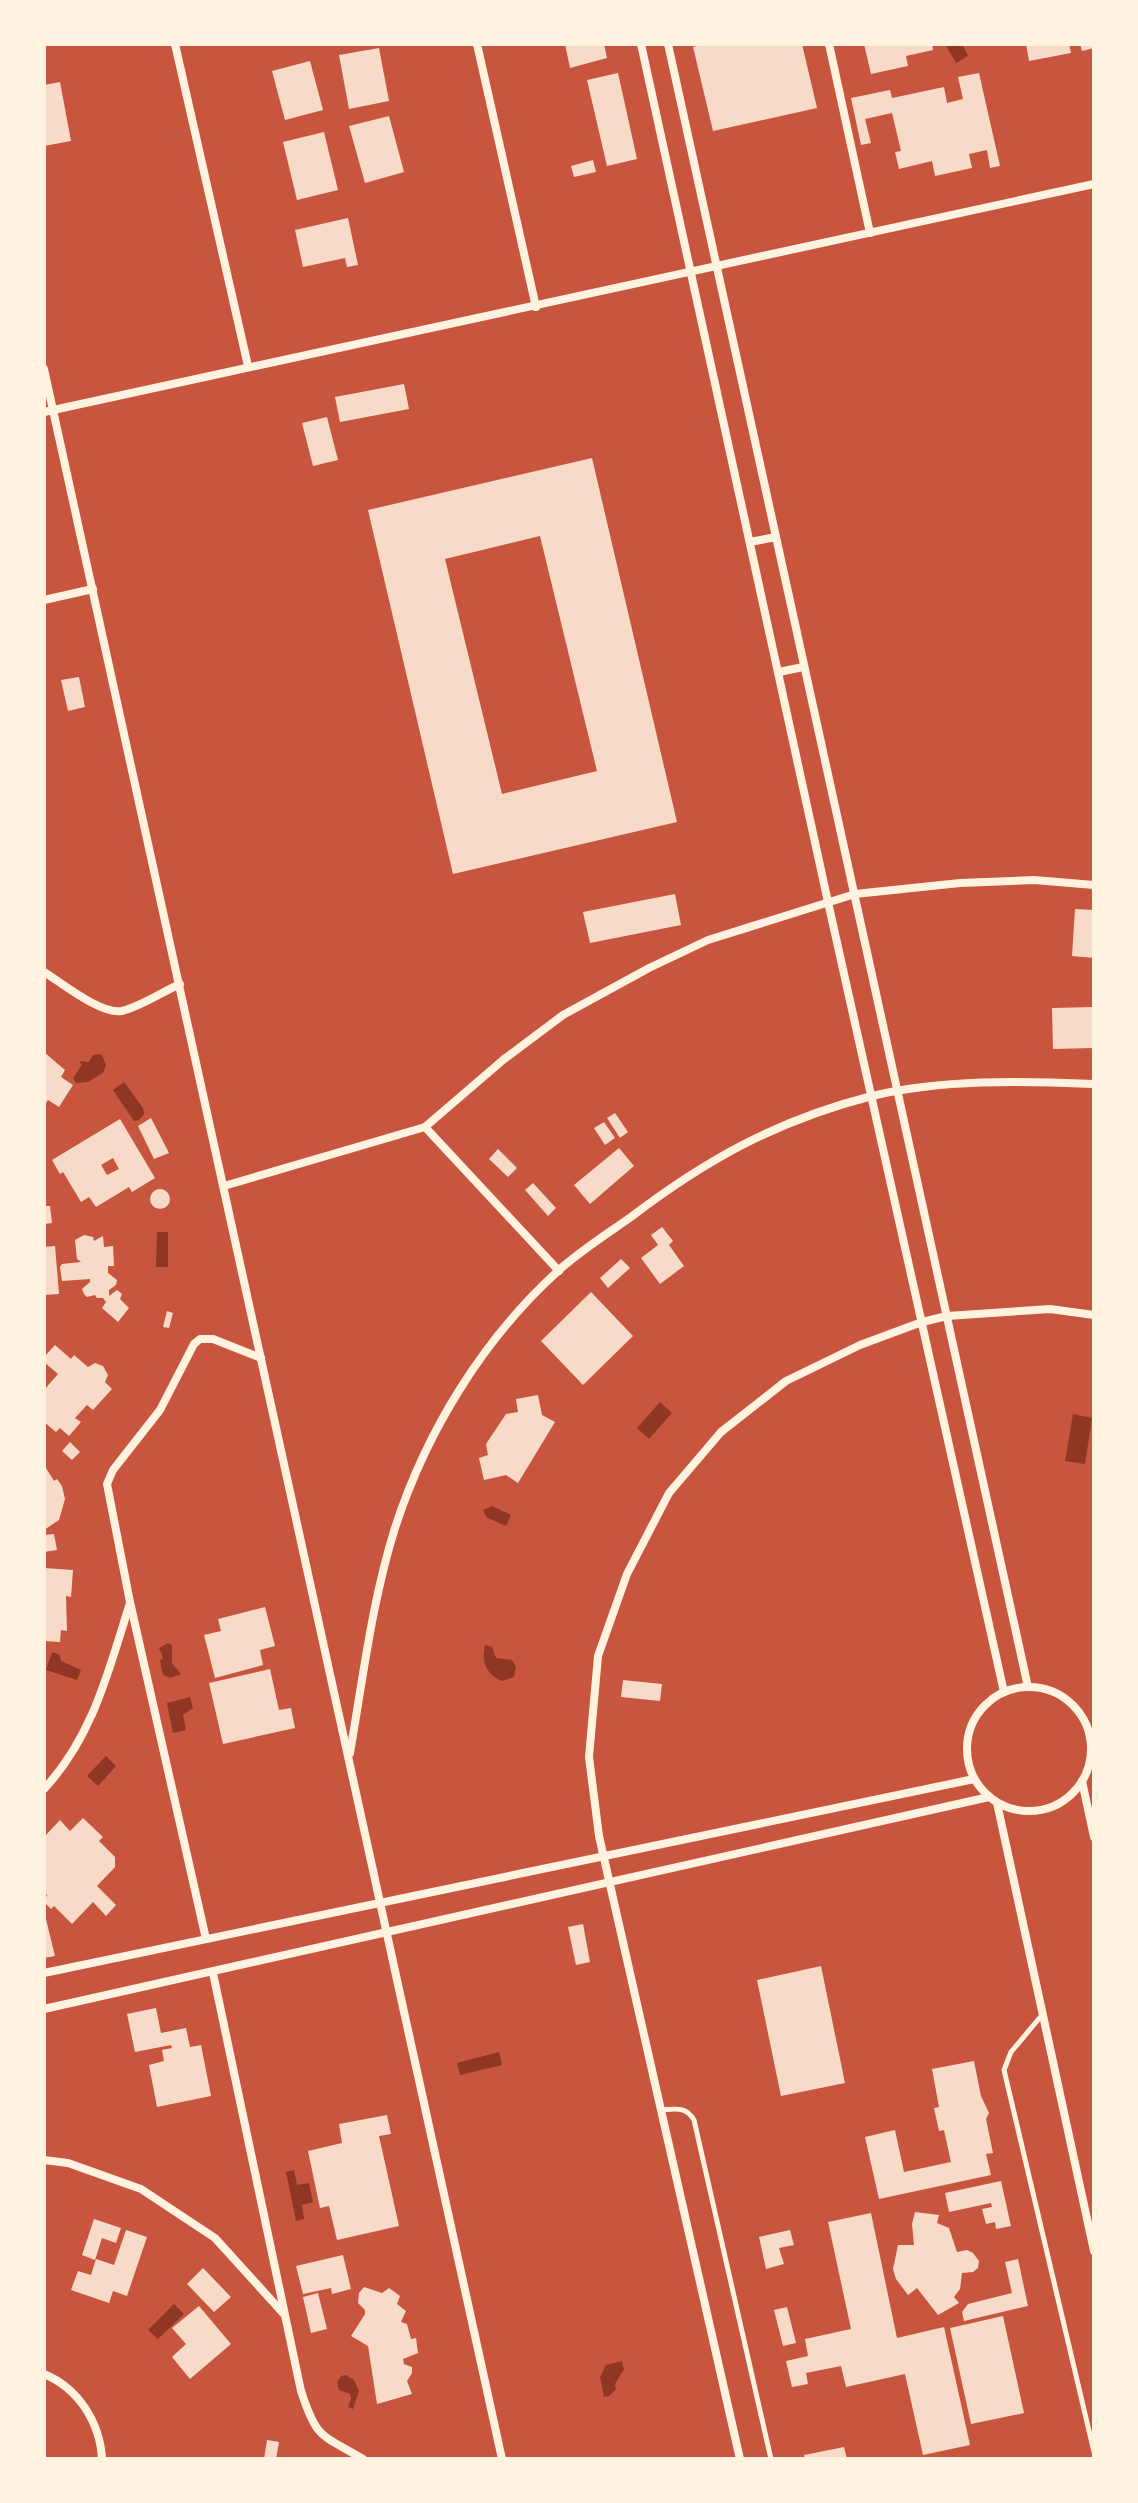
<svg xmlns="http://www.w3.org/2000/svg" width="1138" height="2503" viewBox="0 0 1138 2503" font-family="'Golos Text',sans-serif">
	<style>
		.water { fill: #8f3625 }
		.building { fill: #f7dbc8; fill-rule: evenodd }
		.lines { fill: none; stroke-linecap: round; stroke-linejoin: round }
		.service { stroke: #fff3e0; stroke-width: 5 }
		.minor { stroke: #fff3e0; stroke-width: 8 }
	</style>
	<rect width="100%" height="100%" fill="#c8553d"/>
	<g class="water">
		<path d="M945 44H962L968 56 956 63Z"/>
		<path d="M98 1054 102 1055 106 1065 103 1073 88 1082 76 1083 73 1078 82 1065 79 1061 89 1062 93 1055Z"/>
		<path d="M124 1082 143 1108 144 1114 139 1120 134 1121 113 1090Z"/>
		<path d="M157 1232H168V1267H156Z"/>
		<path d="M660 1402 672 1413 649 1439 637 1428Z"/>
		<path d="M1073 1414 1092 1418 1085 1464 1065 1461Z"/>
		<path d="M492 1506 511 1515 506 1526 486 1517 483 1510Z"/>
		<path d="M168 1643 172 1645V1663L181 1674 170 1678 163 1675 160 1660 163 1658 159 1648Z"/>
		<path d="M485 1645 492 1647 496 1658 512 1660 516 1667 514 1677 502 1681C486 1675 481 1661 485 1645Z"/>
		<path d="M52 1652 60 1655 61 1661 81 1670 77 1680 46 1670Z"/>
		<path d="M190 1697 193 1708 183 1715 186 1730 173 1733 167 1703Z"/>
		<path d="M106 1756 116 1766 98 1786 87 1776Z"/>
		<path d="M499 2052 502 2065 460 2075 457 2063Z"/>
		<path d="M294 2170 297 2185 309 2183 313 2202 302 2205 304 2219 296 2221 286 2172Z"/>
		<path d="M174 2304 184 2314 158 2339 148 2330Z"/>
		<path d="M622 2361 624 2369 615 2384 616 2389 609 2396 604 2397 600 2377 606 2365Z"/>
		<path d="M346 2375 354 2380 359 2391 353 2409 348 2407 351 2399 350 2394 339 2390 337 2382 341 2376Z"/>
	</g>
	<g class="building">
		<path d="M565 44H604L607 58 570 68Z"/>
		<path d="M705 44H802L817 108 713 131 693 47Z"/>
		<path d="M864 44H932L933 50 906 56 908 66 871 74Z"/>
		<path d="M1026 44H1069L1071 53 1029 61Z"/>
		<path d="M1080 44H1094V48L1082 51Z"/>
		<path d="M379 48 389 101 349 109 339 55Z"/>
		<path d="M310 61 323 110 285 120 272 71Z"/>
		<path d="M618 73 637 159 607 166 587 80Z"/>
		<path d="M979 73 1000 166 990 168 987 150 969 154 972 168 935 176 932 161 899 169 895 152 901 151 892 113 865 119 871 143 861 145 851 98 890 90 892 98 944 87 947 103 963 99 958 77Z"/>
		<path d="M60 82 71 141 44 146V85Z"/>
		<path d="M389 116 404 172 365 183 349 126Z"/>
		<path d="M324 132 338 190 297 200 283 142Z"/>
		<path d="M593 160 596 172 574 177 571 166Z"/>
		<path d="M348 218 358 265 347 267 345 258 303 267 295 230Z"/>
		<path d="M404 384 409 409 340 422 335 397Z"/>
		<path d="M327 417 338 460 313 466 302 423Z"/>
		<path d="M592 458 677 822 453 874 368 510ZM540 536 597 771 502 794 445 559Z"/>
		<path d="M79 677 85 707 68 711 61 680Z"/>
		<path d="M675 894 681 925 590 943 583 912Z"/>
		<path d="M1075 909 1094 910V958L1072 956Z"/>
		<path d="M1094 1007V1048L1053 1049 1052 1008Z"/>
		<path d="M44 1052 65 1070 61 1077 73 1085 59 1107 48 1100 44 1106Z"/>
		<path d="M615 1113 628 1132 620 1138 607 1118Z"/>
		<path d="M151 1118 169 1153 154 1159 138 1126Z"/>
		<path d="M120 1119 155 1178 132 1192 129 1187 96 1207 89 1197 81 1202 63 1172 60 1174 52 1160ZM113 1158 119 1169 107 1175 101 1165Z"/>
		<path d="M604 1122 615 1138 605 1145 594 1128Z"/>
		<path d="M619 1148 634 1166 590 1204 574 1185Z"/>
		<path d="M498 1149 517 1168 508 1177 489 1159Z"/>
		<path d="M533 1183 556 1208 548 1216 525 1190Z"/>
		<circle cx="160" cy="1199" r="10"/>
		<path d="M44 1206H50L52 1223 44 1224Z"/>
		<path d="M662 1227 673 1241 669 1245 684 1266 660 1284 641 1258 658 1245 651 1235Z"/>
		<path d="M84 1235 93 1237 94 1241 103 1236 104 1247 113 1246 114 1266H108V1273L117 1280 116 1285 109 1290V1296L117 1290 122 1294 120 1299 129 1308 118 1322 102 1308 106 1302 103 1298H97L95 1295 87 1297 84 1294 82 1289 90 1282V1279L62 1281 60 1267 62 1264 81 1262 77 1259 75 1240Z"/>
		<path d="M55 1246 59 1294 44 1295V1247Z"/>
		<path d="M621 1259 630 1268 608 1288 600 1278Z"/>
		<path d="M591 1292 633 1336 583 1385 541 1341Z"/>
		<path d="M167 1311 173 1313 169 1328 163 1327Z"/>
		<path d="M55 1345 71 1359 74 1355 88 1367 95 1363 103 1366 108 1375 105 1382 112 1389 93 1410 87 1405 75 1418 81 1422 69 1436 60 1428 56 1432 44 1422V1390L58 1374 44 1362V1357Z"/>
		<path d="M538 1395 542 1415 555 1422 518 1483 506 1475 484 1480 479 1458 488 1455 486 1444 506 1414 518 1412 516 1399Z"/>
		<path d="M70 1442 80 1452 72 1460 62 1451Z"/>
		<path d="M46 1468 54 1481 57 1479 62 1486 65 1499 59 1520 44 1530V1469Z"/>
		<path d="M54 1534 57 1550 44 1552V1535Z"/>
		<path d="M44 1568 73 1570 71 1597 66 1596 67 1631 61 1630 60 1642 44 1641Z"/>
		<path d="M265 1607 275 1646 260 1650 263 1665 215 1678 204 1635 221 1631 218 1619Z"/>
		<path d="M270 1669 279 1710 291 1708 295 1728 223 1744 209 1683Z"/>
		<path d="M623 1680 662 1684 660 1701 621 1697Z"/>
		<path d="M83 1818 103 1837 99 1841 115 1857V1867L97 1886 116 1905 106 1916 93 1902 72 1924 54 1906 51 1909 44 1902 47 1895 44 1892V1837L60 1820 70 1831Z"/>
		<path d="M44 1911 55 1956 44 1958Z"/>
		<path d="M583 1924 590 1962 576 1965 568 1927Z"/>
		<path d="M821 1966 845 2083 781 2096 757 1980Z"/>
		<path d="M156 2008 161 2033 186 2028 190 2047 201 2045 211 2096 157 2107 149 2065 164 2061 162 2050 172 2048 171 2045 135 2052 127 2014Z"/>
		<path d="M974 2061 981 2096 989 2113 986 2119 993 2153 986 2154 991 2175 879 2199 865 2137 895 2130 904 2172 951 2162 944 2130 939 2131 934 2108 939 2107 932 2069Z"/>
		<path d="M387 2115 391 2134 379 2136 399 2226 337 2240 329 2206 320 2208 308 2151 342 2143 339 2124Z"/>
		<path d="M1001 2181 1011 2226 996 2229 995 2222 986 2224 982 2209 992 2207 991 2203 949 2212 945 2193Z"/>
		<path d="M915 2212 939 2215 937 2223 949 2228 957 2252 967 2250 973 2253 979 2261 978 2268 973 2272 962 2273 960 2289 954 2297 959 2303 938 2315 917 2288 908 2295 896 2279 893 2269 898 2245H914L912 2224Z"/>
		<path d="M871 2213 897 2338 944 2327 970 2445 923 2455 905 2374 846 2387 841 2366 806 2373 808 2384 792 2387 786 2361 808 2356 805 2339 851 2329 828 2222Z"/>
		<path d="M94 2219 121 2228 116 2243 102 2238 95 2260 82 2255Z"/>
		<path d="M126 2230 147 2237 127 2296 113 2291 109 2303 71 2290 78 2271 91 2275 96 2259 114 2265Z"/>
		<path d="M790 2230 794 2245 779 2248 784 2264 766 2269 759 2237Z"/>
		<path d="M343 2255 351 2289 332 2294 331 2288 303 2294 296 2266Z"/>
		<path d="M1018 2259 1028 2306 964 2321 962 2312 968 2304 1012 2293 1005 2262Z"/>
		<path d="M203 2268 231 2297 214 2312 187 2284Z"/>
		<path d="M364 2287 382 2293 389 2288 400 2296 397 2304 406 2311 401 2322 407 2324 411 2339 416 2338 418 2353 403 2359 404 2364 412 2367V2373L407 2381 412 2394 377 2404 368 2346 351 2336 365 2314V2310L358 2303 359 2293Z"/>
		<path d="M318 2293 327 2329 311 2333 303 2297Z"/>
		<path d="M199 2306 231 2344 190 2379 172 2357 186 2344 172 2328Z"/>
		<path d="M787 2307 796 2343 783 2346 774 2310Z"/>
		<path d="M1003 2316 1024 2413 971 2424 950 2328Z"/>
		<path d="M267 2440 279 2442 276 2459H264Z"/>
		<path d="M844 2447 847 2459H805L804 2455Z"/>
	</g>
	<g class="lines">
		<g class="service">
			<path d="M1042 2015 1011 2052 1004 2070 1094 2452"/>
			<path d="M661 2110C676 2109 686 2106 694 2120L771 2459"/>
		</g>
		<g class="minor">
			<path d="M175 44 248 366"/>
			<path d="M477 44 536 307"/>
			<path d="M641 44 828 902 1004 1692"/>
			<path d="M668 44 1028 1687"/>
			<path d="M829 44 870 233"/>
			<path d="M44 369 502 2459"/>
			<path d="M44 412 1094 184"/>
			<path d="M750 542 776 537"/>
			<path d="M44 600 93 589"/>
			<path d="M779 672 803 667"/>
			<path d="M44 972C62 983 101 1015 122 1011 142 1006 162 992 180 984"/>
			<path d="M425 1127 503 1060 563 1015 649 968 708 940 855 894 960 883 1034 880 1094 885"/>
			<path d="M224 1186 425 1127 559 1271"/>
			<circle cx="1029" cy="1749" r="62"/>
			<path d="M350 1753C363 1678 372 1601 395 1528 426 1432 483 1339 558 1271 580 1251 607 1234 631 1217 707 1159 778 1120 872 1096 942 1079 1022 1081 1094 1084"/>
			<path d="M1082 1781 1094 1837"/>
			<path d="M44 1789C93 1737 109 1669 130 1603"/>
			<path d="M997 1803 1094 2251"/>
			<path d="M206 1939 130 1602 107 1484 113 1470 160 1410 194 1344 200 1339H213L261 1358"/>
			<path d="M44 1973 974 1779"/>
			<path d="M213 1973 301 2391C317 2440 321 2434 363 2459"/>
			<path d="M44 2009 989 1797"/>
			<path d="M44 2160 68 2163 141 2189 215 2238 283 2313"/>
			<path d="M44 2374C78 2388 100 2422 102 2459"/>
			<path d="M740 2459 599 1836 589 1757 598 1656 627 1574 669 1493 721 1432 786 1381 860 1345 922 1322 947 1316 1050 1309 1094 1315"/>
		</g>
	</g>
	<rect width="1138" height="2503" fill="none" stroke="#fff3e0" stroke-width="92"/>
</svg>
